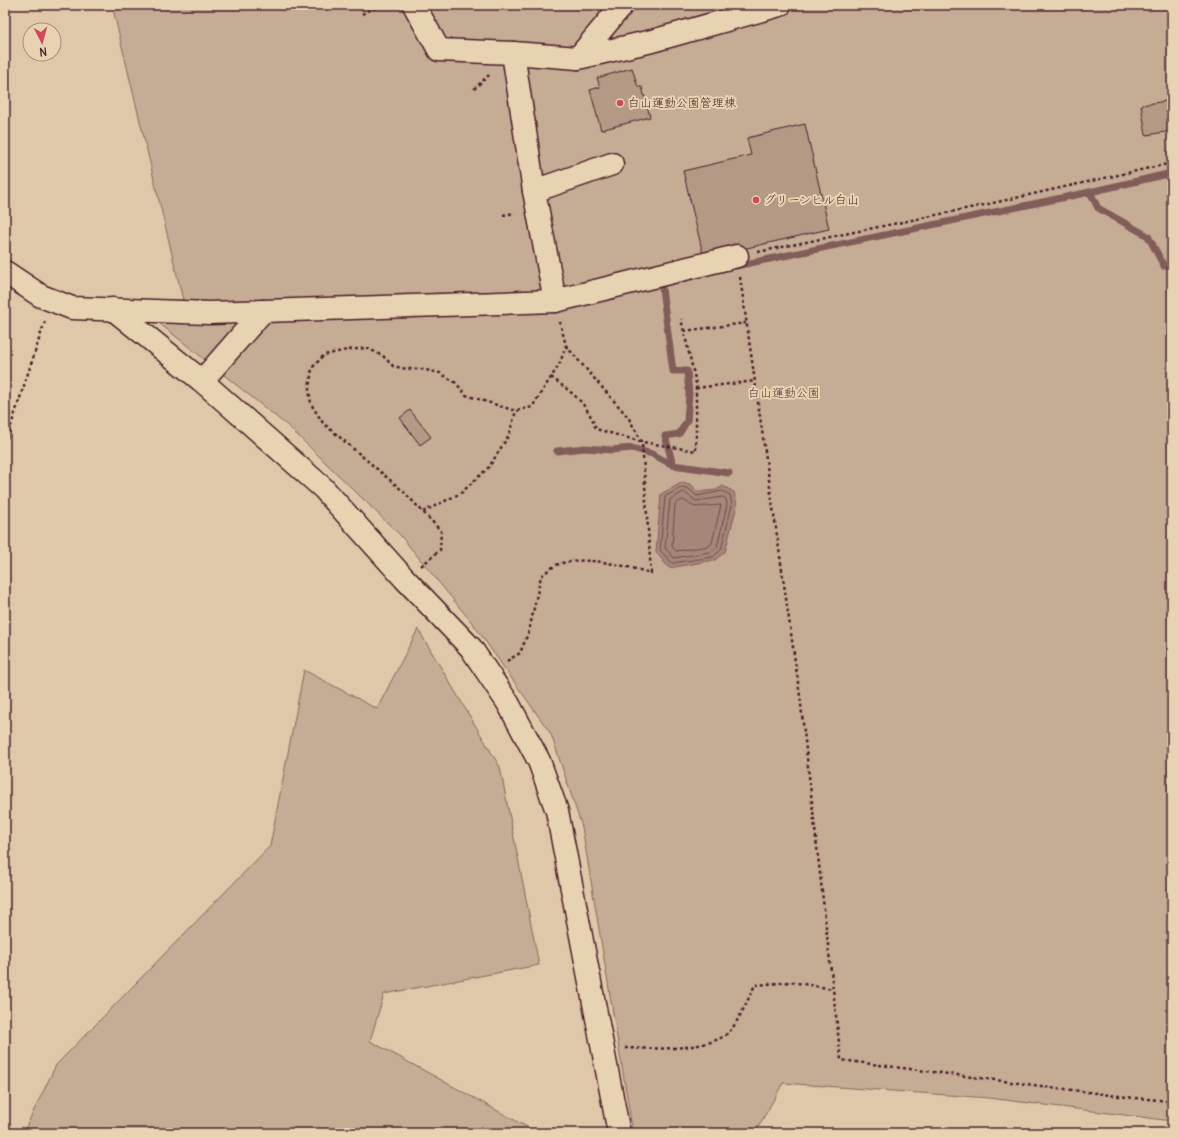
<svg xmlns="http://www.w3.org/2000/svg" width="1177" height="1138" viewBox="0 0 1177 1138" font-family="Delius,'Klee One',sans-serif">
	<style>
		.green { fill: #c5ac94; stroke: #886660 }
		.water { fill: #a58779; stroke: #815d5a }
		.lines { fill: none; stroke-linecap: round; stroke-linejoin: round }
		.shore { stroke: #6e494a; stroke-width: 1 }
		.stream { stroke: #815d5a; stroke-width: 7 }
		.building { fill: #b49985; stroke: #4a1f2b }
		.minor-casing { stroke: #4a1f2b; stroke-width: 25 }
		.path { stroke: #4a1f2b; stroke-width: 2.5; stroke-dasharray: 3 3; stroke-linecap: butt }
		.minor { stroke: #e7d3b1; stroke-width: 22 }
		.poi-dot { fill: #d1495b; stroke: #e7d3b1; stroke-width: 1.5 }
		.labels { text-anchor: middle; stroke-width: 4; stroke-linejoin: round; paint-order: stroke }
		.poi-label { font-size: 12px; fill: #4a1f2b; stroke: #e7d3b1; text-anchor: start }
		.park-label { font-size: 12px; fill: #5c343b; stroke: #e7d3b1 }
	</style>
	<rect width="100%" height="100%" fill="#dec8a9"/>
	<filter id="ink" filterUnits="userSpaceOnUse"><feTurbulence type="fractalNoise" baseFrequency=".025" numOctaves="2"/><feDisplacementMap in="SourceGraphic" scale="8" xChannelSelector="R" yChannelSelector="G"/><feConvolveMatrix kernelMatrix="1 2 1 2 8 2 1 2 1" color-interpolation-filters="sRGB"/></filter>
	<g filter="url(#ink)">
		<g class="green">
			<path d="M112 5H1172V1121L989 1098 783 1083 755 1133H633L582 827 551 734 474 625 400 535 289 427 129 299 183 300Z"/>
			<path d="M418 629 500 767 539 965 384 994 370 1041 538 1133H23L56 1065 270 846 304 670 377 709Z"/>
		</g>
		<path class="water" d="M683 482 692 485 697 492 716 490 723 486 734 492 737 505 725 552 715 560 669 568 656 552 661 494Z"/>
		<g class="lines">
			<g class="shore">
				<path d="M683 487 689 489 697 496 722 491 730 495 732 505 721 550 713 557 672 563 660 550 665 497Z"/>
				<path d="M684 492 696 501 723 497 726 499 727 505 717 547 711 552 674 558 665 548 670 500Z"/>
				<path d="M683 500 695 507 721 505 712 543 709 546 676 551 672 547 675 504Z"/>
			</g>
			<g class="stream">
				<path d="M1090 192 1172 173"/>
				<path d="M736 266 1090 192 1098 208 1148 236 1164 266"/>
				<path d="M665 281H661L673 371H687L689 394 687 421 679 434 665 436 673 465"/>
				<path d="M557 451 585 448 612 450 632 448 652 454 673 465 729 473"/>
			</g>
		</g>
		<g class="building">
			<path d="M632 68 638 87H642L650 117 601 130 590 90 600 87 597 78Z"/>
			<path d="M1172 100V131L1146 135 1141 105Z"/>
			<path d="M805 124 829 229 704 258 683 171 751 155 747 138Z"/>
			<path d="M410 410 431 437 420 445 400 418Z"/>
		</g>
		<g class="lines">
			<g class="minor-casing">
				<g id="minor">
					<path d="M414 5 439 50 513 53"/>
					<path d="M578 58 622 5"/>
					<path d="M534 191 612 164"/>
					<path d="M5 272 41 296 72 308 209 313 555 301 534 191 513 53 578 58 652 41 780 5"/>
					<path d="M555 301 737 256"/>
					<path d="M113 309 202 381 323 488 404 578 471 648 508 703 539 761 557 811 619 1133"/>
					<path d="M202 381 263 311"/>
				</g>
			</g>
			<g class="path">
				<path d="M362 14 380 5"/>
				<path d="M474 89 489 75"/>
				<path d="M503 215 515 213"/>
				<path d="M758 252 984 205 1172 163"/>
				<path d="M740 277 800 696 841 1060 1134 1098 1172 1101"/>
				<path d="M684 331 746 323"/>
				<path d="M551 377C572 393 587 402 596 429L642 442 696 451V383L681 319"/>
				<path d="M696 388 755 381"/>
				<path d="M5 444 45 321"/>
				<path d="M423 512 461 493 489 467 509 435 516 411"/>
				<path d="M421 566 440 550 441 531 403 491 323 423 311 404 309 389 312 368 324 355 347 350 367 348 383 356 393 366 407 369H421L440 373 456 383 466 395 484 401 516 411 532 407 559 365 566 346 560 322"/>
				<path d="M507 661 520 653 529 631 541 576C546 572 553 566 559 564 587 555 624 566 651 573L642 442 628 417 566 346"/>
				<path d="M625 1048C651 1049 708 1051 728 1033 737 1025 749 997 755 985L792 982 833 989"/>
			</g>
			<use href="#minor" class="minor"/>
		</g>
	</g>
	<g class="poi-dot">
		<circle cx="620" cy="103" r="4"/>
		<circle cx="756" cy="200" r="4"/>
	</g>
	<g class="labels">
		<g class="poi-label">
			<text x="628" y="107">白山運動公園管理棟</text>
			<text x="764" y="204">グリーンヒル白山</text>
		</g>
		<g class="park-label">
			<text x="784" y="397">白山運動公園</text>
		</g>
	</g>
	<rect width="1177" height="1138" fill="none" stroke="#e7d3b1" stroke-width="20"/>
	<rect x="10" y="10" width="1157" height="1118" fill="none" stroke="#4a1f2b" stroke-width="1.5" filter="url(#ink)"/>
	<g transform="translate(42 42) rotate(174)"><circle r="19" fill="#e7d3b1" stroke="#a88b7b"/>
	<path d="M0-3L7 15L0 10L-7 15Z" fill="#d1495b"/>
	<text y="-6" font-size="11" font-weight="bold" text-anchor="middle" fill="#4a1f2b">N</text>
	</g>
</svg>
